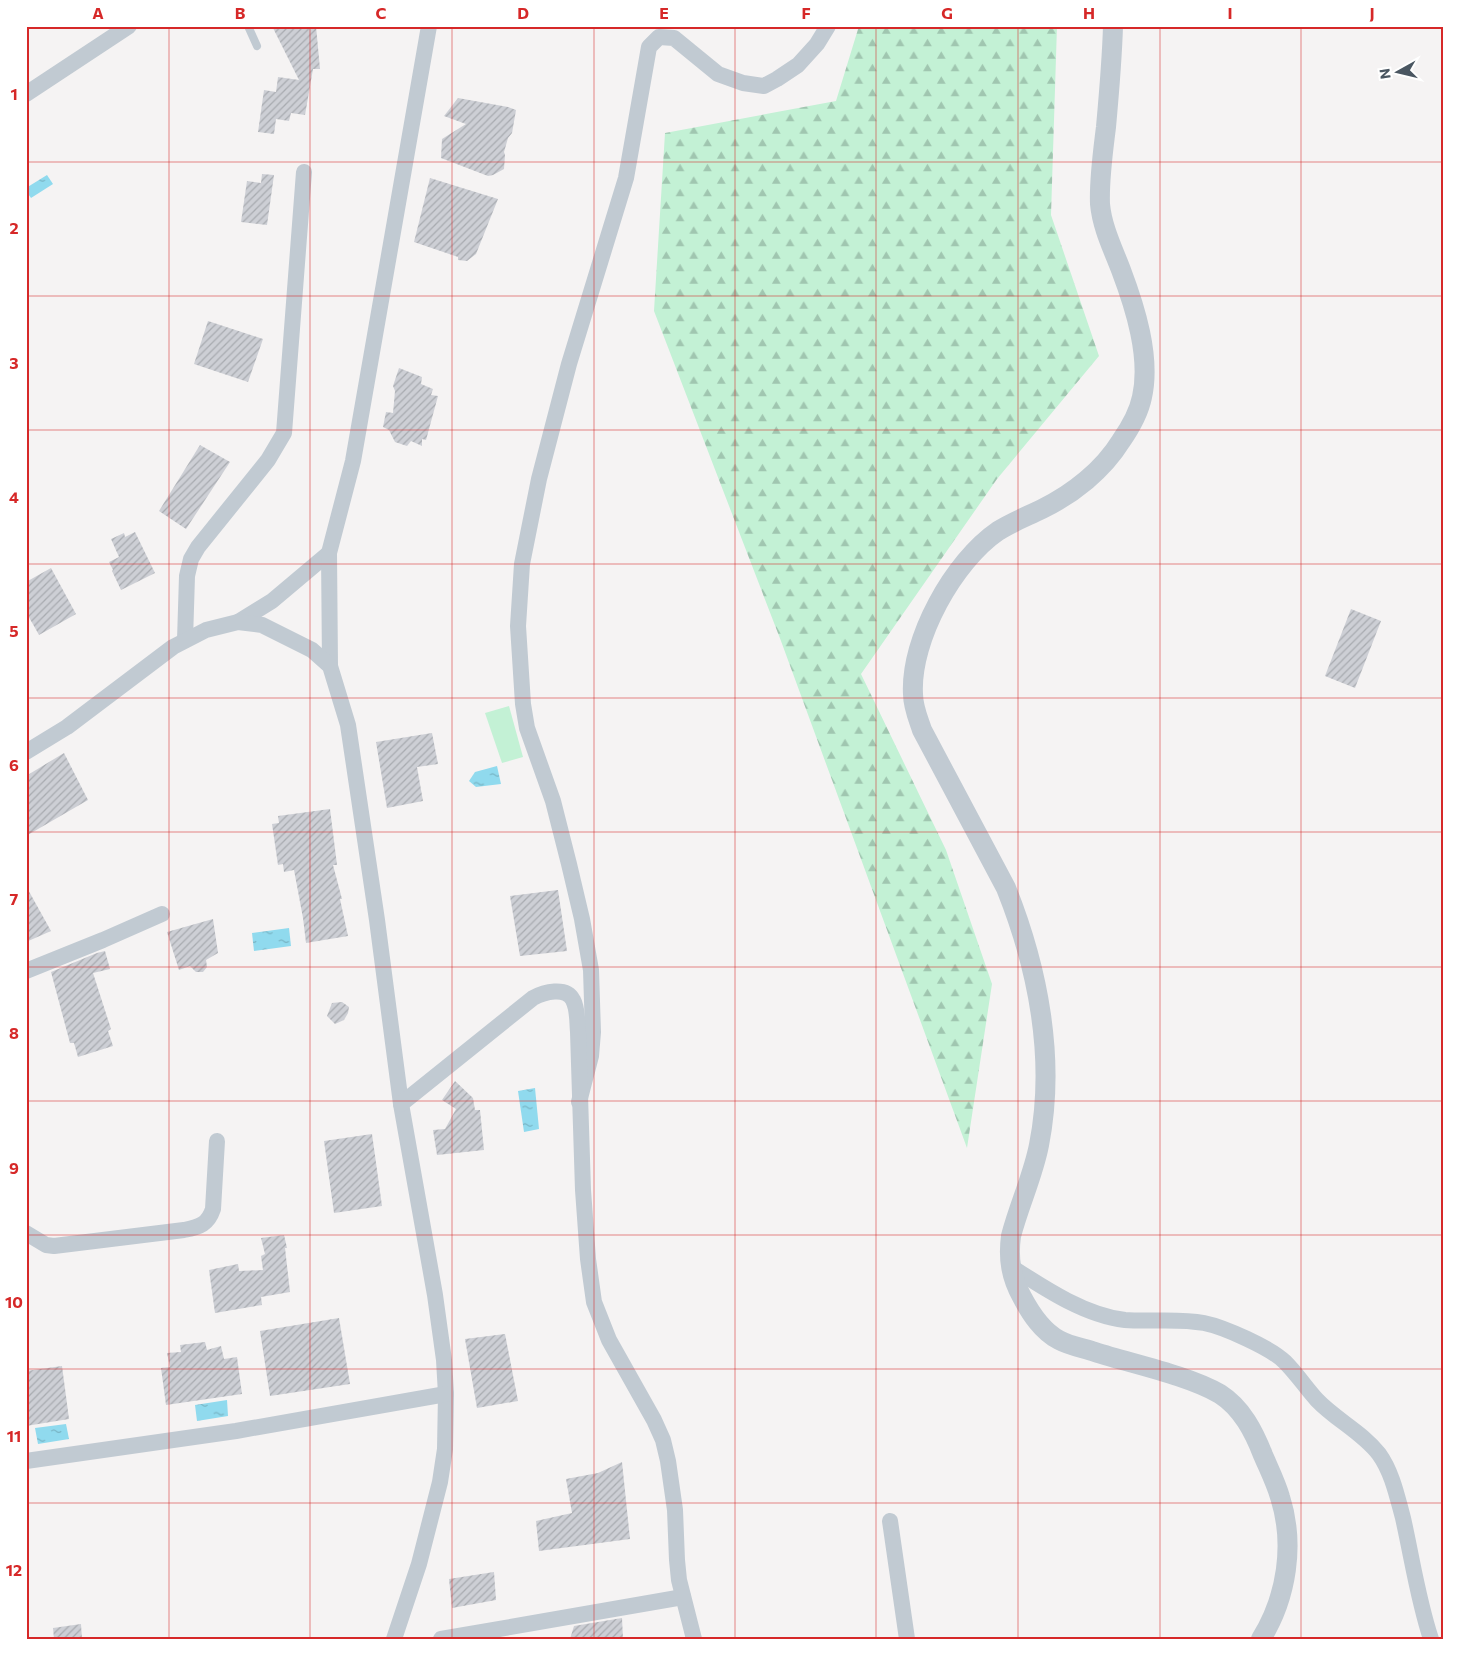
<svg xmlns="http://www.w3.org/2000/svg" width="1470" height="1665" viewBox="0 0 1470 1665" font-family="Commissioner,sans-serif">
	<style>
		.grass { fill: #c3f1d5 }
		.forest { fill: url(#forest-firs) }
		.water { fill: url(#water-ripples) }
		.building { fill: url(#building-hatch) }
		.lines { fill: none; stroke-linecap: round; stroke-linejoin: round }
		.service { stroke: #c1cad2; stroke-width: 8 }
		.minor { stroke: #c1cad2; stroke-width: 16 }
		.tertiary { stroke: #c1cad2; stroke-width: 20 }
		.grid { fill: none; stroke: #d62828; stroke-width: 1; stroke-opacity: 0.55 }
		.neatline { fill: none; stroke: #d62828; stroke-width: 2 }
		.grid-label { font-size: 16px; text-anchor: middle; font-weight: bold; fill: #d62828 }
	</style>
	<defs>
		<pattern id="forest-firs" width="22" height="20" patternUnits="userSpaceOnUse" patternTransform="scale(1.25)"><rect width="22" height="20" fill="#c3f1d5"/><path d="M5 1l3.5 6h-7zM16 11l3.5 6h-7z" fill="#a0c6b0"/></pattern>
		<pattern id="water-ripples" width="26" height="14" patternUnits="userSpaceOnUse" patternTransform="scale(1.25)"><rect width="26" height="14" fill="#90daee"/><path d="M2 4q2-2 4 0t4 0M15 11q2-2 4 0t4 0" fill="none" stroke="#78b4c4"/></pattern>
		<pattern id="building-hatch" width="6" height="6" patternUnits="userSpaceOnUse" patternTransform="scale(1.25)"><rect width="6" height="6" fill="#cdcfd5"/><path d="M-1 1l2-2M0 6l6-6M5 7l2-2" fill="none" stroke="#a8abb0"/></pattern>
	</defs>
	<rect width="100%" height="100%" fill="#f5f3f3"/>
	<path class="grass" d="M509 706 523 757 502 763 485 713Z"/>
	<path class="forest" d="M859 26H1057L1051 215 1099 356 997 479 861 674 946 850 992 984 967 1148 781 641 654 311 665 133 836 101Z"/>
	<g class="water">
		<path d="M47 175 53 184 31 198 26 191V188Z"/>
		<path d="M497 766 501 784 476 787 469 781 475 772Z"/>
		<path d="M289 928 291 946 254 951 252 933Z"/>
		<path d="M535 1088 539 1129 524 1132 518 1091Z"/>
		<path d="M227 1400 228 1416 197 1421 195 1405Z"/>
		<path d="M66 1424 69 1439 38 1444 35 1428Z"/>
	</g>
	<g class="building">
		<path d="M272 26H316L320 69H313L305 115 291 113 289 121 276 119 274 134 258 132 264 90 276 92 278 77 299 80Z"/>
		<path d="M458 98 508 107 516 110 512 133 508 138 504 152 505 155 504 169 493 175 488 176 441 158 442 139 466 124 444 116Z"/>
		<path d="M262 174 274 175 267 225 241 222 247 181 261 183Z"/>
		<path d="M430 178 498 199 476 254 467 261 458 260V257L414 242Z"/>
		<path d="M208 321 263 339 248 382 194 364Z"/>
		<path d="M399 368 422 377 421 384 433 389 431 395 438 396 426 440 422 439V446L411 441 407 446 395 442 389 430 383 427 386 412 393 413 395 391 393 386Z"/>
		<path d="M200 445 230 462 186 529 159 511Z"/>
		<path d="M135 532 155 573 121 590 112 571 113 570 109 562 119 557 111 539 124 533 125 537Z"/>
		<path d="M51 568 76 614 39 635 26 612V582Z"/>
		<path d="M1351 609 1381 621 1355 688 1325 676Z"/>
		<path d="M432 733 438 764 417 767 423 801 387 808 376 742Z"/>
		<path d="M64 753 88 800 26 836V776Z"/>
		<path d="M330 809 337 865H333L342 899H340L348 936 306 943 303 918 294 870 284 872 283 864 278 865 272 824 279 823 278 816Z"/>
		<path d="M26 886 51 931 26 942Z"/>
		<path d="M558 890 567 951 520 956 510 896Z"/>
		<path d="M213 919 218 953 206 960 207 967 203 972H196L190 966 179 970 167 932Z"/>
		<path d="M105 951 110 969 93 973 111 1029 108 1031 113 1046 78 1057 74 1043H70L51 972 97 953Z"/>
		<path d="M342 1002 349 1007 348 1013 344 1020 335 1024 327 1016 332 1003Z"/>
		<path d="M455 1081 473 1098 475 1110H480L484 1150 437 1155 433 1130 445 1129 456 1109 442 1100Z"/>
		<path d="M372 1134 382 1206 334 1213 324 1141Z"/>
		<path d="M284 1235 287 1248H285L290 1292 261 1297 262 1305 215 1313 209 1270 238 1264 239 1271 263 1270 261 1256 265 1254 261 1238Z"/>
		<path d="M339 1318 350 1384 270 1396 260 1331Z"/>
		<path d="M505 1334 518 1401 477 1408 465 1339Z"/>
		<path d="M205 1342 207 1350 221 1346 224 1359 237 1357 242 1394 166 1405 161 1368 170 1367 167 1353 181 1352 180 1345Z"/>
		<path d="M62 1366 69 1419 26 1426V1371Z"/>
		<path d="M622 1462 630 1539 539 1551 536 1521 572 1513 566 1479 598 1473Z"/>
		<path d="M494 1572 496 1600 452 1608 449 1579Z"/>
		<path d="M622 1618 623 1639H570L574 1626Z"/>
		<path d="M81 1624 82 1639H54L53 1628Z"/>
	</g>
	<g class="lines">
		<path class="service" d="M248 26 257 46"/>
		<g class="minor">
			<path d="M26 94 129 26"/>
			<path d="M238 622 272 601 329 553"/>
			<path d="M185 640 187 576 191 559 198 547 268 460 284 433 304 172"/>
			<path d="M330 666 329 553 353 461 429 26"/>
			<path d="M26 752 67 727 173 647 206 630 238 622 262 625 312 650 330 666 348 725 377 920 401 1104 435 1295 444 1360 446 1394 445 1449 440 1482 419 1564 394 1639"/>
			<path d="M26 971 103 940 162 914"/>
			<path d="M579 1102 591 1056 593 1032 591 970 582 919 569 864 553 801 527 728 523 704 518 626 522 564 539 479 569 364 626 178 649 47 659 37 674 38 718 74 743 83 764 86 777 79 798 65 817 44 828 26"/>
			<path d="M401 1104 533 998C544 992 566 986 573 1000 578 1009 577 1022 578 1032L583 1190 588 1259 594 1302 609 1340 654 1420 663 1440 668 1461 675 1510 677 1560 679 1580 694 1639"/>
			<path d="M26 1233 46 1245 54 1246 184 1230C200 1227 208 1224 213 1209L217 1141"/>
			<path d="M1010 1266C1044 1288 1084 1315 1125 1320 1151 1322 1178 1318 1204 1323 1224 1327 1271 1348 1285 1362 1297 1374 1306 1388 1317 1400 1336 1420 1362 1432 1379 1454 1392 1472 1397 1496 1403 1518 1412 1558 1418 1600 1431 1639"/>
			<path d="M26 1461 236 1431 446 1394"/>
			<path d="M890 1521 907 1639"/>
			<path d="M441 1639 683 1597"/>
		</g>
		<path class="tertiary" d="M1113 26C1112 60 1109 94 1106 127 1103 152 1099 179 1100 204 1102 227 1113 249 1121 270 1135 307 1151 357 1142 397 1139 412 1130 428 1121 441 1103 470 1073 494 1042 509 1028 516 1012 522 998 531 954 561 910 639 913 694 913 707 918 718 922 730L1006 888C1038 968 1056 1059 1039 1145 1033 1176 1019 1205 1011 1236 1008 1259 1011 1277 1022 1297 1031 1314 1042 1331 1059 1340 1070 1346 1083 1348 1095 1352 1132 1364 1187 1375 1220 1394 1242 1408 1254 1432 1263 1455 1269 1469 1276 1483 1280 1497 1295 1544 1287 1597 1261 1639"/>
	</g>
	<path class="grid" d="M169 26V1639M310 26V1639M452 26V1639M594 26V1639M735 26V1639M876 26V1639M1018 26V1639M1160 26V1639M1301 26V1639M26 162H1444M26 296H1444M26 430H1444M26 564H1444M26 698H1444M26 832H1444M26 967H1444M26 1101H1444M26 1235H1444M26 1369H1444M26 1503H1444"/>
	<rect width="1470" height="1665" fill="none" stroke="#ffffff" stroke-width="55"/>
	<g transform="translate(1398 72) rotate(262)" stroke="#ffffff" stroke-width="4" paint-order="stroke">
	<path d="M0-4L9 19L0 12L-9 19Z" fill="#4a5661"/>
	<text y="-8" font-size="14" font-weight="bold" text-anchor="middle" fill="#4a5661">N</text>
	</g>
	<rect x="28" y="28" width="1414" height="1610" class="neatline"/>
	<g class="grid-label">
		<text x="98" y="19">A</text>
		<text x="240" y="19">B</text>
		<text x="381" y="19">C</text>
		<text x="523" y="19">D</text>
		<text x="664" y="19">E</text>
		<text x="806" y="19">F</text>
		<text x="947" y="19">G</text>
		<text x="1089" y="19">H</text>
		<text x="1230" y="19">I</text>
		<text x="1372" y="19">J</text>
		<text x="14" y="100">1</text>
		<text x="14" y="234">2</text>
		<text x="14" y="369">3</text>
		<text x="14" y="503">4</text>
		<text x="14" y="637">5</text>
		<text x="14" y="771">6</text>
		<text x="14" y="905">7</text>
		<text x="14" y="1039">8</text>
		<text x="14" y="1174">9</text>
		<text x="14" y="1308">10</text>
		<text x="14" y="1442">11</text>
		<text x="14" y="1576">12</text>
	</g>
</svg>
